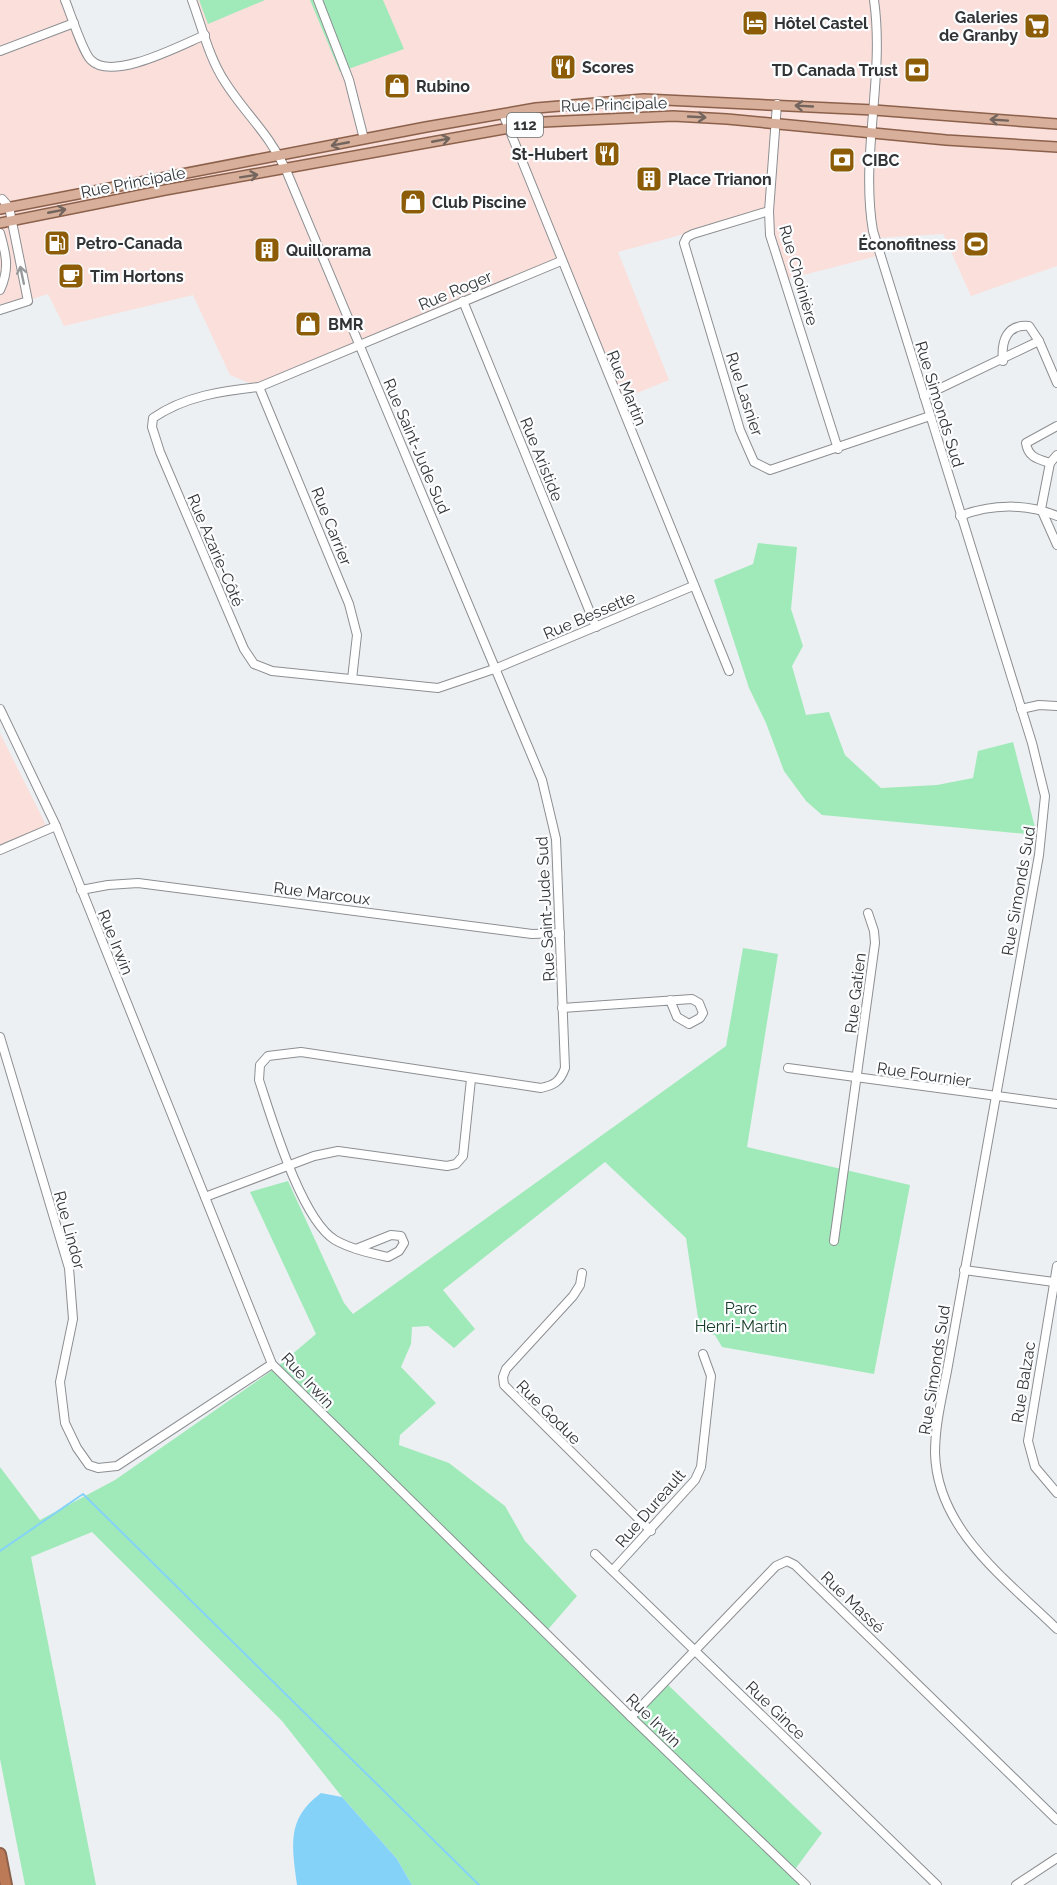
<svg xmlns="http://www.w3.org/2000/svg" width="1057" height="1885" viewBox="0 0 1057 1885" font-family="Raleway,sans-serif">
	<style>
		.commercial { fill: #fadfdb }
		.green { fill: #a0eaba }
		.water { fill: #85d2f9 }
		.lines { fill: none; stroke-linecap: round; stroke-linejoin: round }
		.stream { stroke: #85d2f9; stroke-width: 2 }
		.minor-casing { stroke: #8c8f92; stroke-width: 10 }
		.major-casing { stroke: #8c614b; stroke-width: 12 }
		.highway-casing { stroke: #8c614b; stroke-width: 14 }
		.minor { stroke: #fff; stroke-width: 8 }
		.major { stroke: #d7af9a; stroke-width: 9 }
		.highway { stroke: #bd7a57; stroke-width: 10 }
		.oneway { stroke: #73655d }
		.oneway2 { stroke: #98999a }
		.labels { text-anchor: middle; stroke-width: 4.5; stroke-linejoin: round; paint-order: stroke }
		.shield { fill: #fcfdff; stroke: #6e7071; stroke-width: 1.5 }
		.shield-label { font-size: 15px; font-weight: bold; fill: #313334 }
		.poi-label { font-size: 16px; font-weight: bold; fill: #313334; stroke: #fcfdff; text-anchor: start }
		.street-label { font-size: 16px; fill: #313334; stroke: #fcfdff }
		.park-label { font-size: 16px; fill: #153a25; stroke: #fcfdff }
	</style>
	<rect width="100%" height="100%" fill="#edf0f3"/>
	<g class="commercial">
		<path d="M0 0H65L90 60 125 67 205 35 192 0H1057V266L971 296 943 234 879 238 881 255 784 280 770 235 769 211 618 252 669 380 615 402 560 265 259 387 230 375 193 295 64 326 48 294 0 310Z"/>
		<path d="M0 733 46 825 0 846Z"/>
	</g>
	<g class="green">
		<path d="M199 0H265L208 24Z"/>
		<path d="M310 0H383L404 49 340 72Z"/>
		<path d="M758 543 797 547 791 609 803 646 792 666 806 715 829 712 845 755 881 788 937 785 973 778 978 751 1013 742 1037 835 822 815 806 801 784 771 766 723 749 688 714 580 753 564Z"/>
		<path d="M743 948 778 954 747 1147 910 1185 874 1374 722 1347 715 1335 700 1331 686 1238 605 1162 443 1290 475 1329 454 1348 428 1326 412 1327 411 1344 401 1367 436 1403 400 1435 399 1445 449 1463 505 1506 525 1541 577 1596 545 1633 630 1717 664 1681 822 1833 793 1872 806 1885H412L397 1859 342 1797 282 1721 92 1532 31 1557 96 1885H25L0 1759V1467L40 1520 115 1480 277 1367 316 1334 250 1192 288 1181 344 1303 353 1314 726 1046Z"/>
	</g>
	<path class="water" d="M321 1793 342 1797 397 1859 412 1885H297C292 1845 286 1819 321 1793Z"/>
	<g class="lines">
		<path class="stream" d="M0 1551 83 1494 479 1885"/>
		<g class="minor-casing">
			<g id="minor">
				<path d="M65 0C70 12 83 53 91 60 112 82 181 45 205 35"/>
				<path d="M192 0C202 27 209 58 225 82 246 115 268 132 286 170L542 780 556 839 565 1068C560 1082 554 1085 541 1088L301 1052 268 1056 260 1065 259 1080C272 1119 301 1219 335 1240 351 1249 370 1253 388 1257L399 1251 404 1243 401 1236 391 1235 356 1249"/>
				<path d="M318 0 349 80 364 139"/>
				<path d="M874 0C885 77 860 155 873 231L1032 743 1045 796 1039 855 947 1371C942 1397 935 1425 935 1453 937 1530 1007 1580 1057 1629"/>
				<path d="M0 51 74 23"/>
				<path d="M777 104 769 211 770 235 838 449"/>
				<path d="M503 114 729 671"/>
				<path d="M769 211 693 234 687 237 684 243 740 430 754 462 770 470 930 416"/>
				<path d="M0 233C6 254 10 269 0 290"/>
				<path d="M561 261 259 387C222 391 185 396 153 418L152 427 160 452 244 649 254 664 272 671 438 688 497 668 693 586"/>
				<path d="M463 301 596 627"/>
				<path d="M0 310 28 301 9 207 2 199"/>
				<path d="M1003 361C1001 342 1006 324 1029 326L1039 341"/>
				<path d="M259 387 349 604 357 635 352 679"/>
				<path d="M924 396 1039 341 1057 383"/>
				<path d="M1057 455 1050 463 1041 509 1057 545"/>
				<path d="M1050 463C1037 459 1028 457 1026 443L1057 426"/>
				<path d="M960 516C991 504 1026 503 1057 516"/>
				<path d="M0 709 56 826 272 1364 631 1717 806 1885"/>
				<path d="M1021 709 1039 705 1057 706"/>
				<path d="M0 850 56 826"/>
				<path d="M81 890 108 885 138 883 532 934 560 933"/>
				<path d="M562 1008 692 999 699 1003 703 1013 700 1018 689 1024 677 1017 670 1000"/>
				<path d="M0 1037 69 1268 73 1319 60 1382 65 1423 77 1448 89 1465 98 1468 117 1466 272 1364"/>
				<path d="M788 1068 1057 1104"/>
				<path d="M205 1197 314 1156 338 1151 447 1166 456 1164 463 1156 471 1079"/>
				<path d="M834 1241 875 943 874 931 868 913"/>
				<path d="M1057 1266 1028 1441 1035 1467 1057 1493"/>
				<path d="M964 1270 1054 1282"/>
				<path d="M582 1273 580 1285 573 1296 506 1369 503 1377 504 1385 651 1531"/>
				<path d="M595 1554 937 1885"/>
				<path d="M613 1570 695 1480 701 1467 711 1376 703 1354"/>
				<path d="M631 1717 776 1566 787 1561 795 1565 1057 1820"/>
				<path d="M1016 1885 1057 1858"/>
			</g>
		</g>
		<g class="major-casing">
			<g id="major">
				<path d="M0 209 426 127 536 108 644 99 874 110 1057 124"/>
				<path d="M0 223 165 190 543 122 673 116 727 119 946 140 1057 147"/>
			</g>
		</g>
		<g class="highway-casing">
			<path id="highway" d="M0 1854 6 1885"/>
		</g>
		<use href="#minor" class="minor"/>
		<use href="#major" class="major"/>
		<use href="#highway" class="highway"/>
	</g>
	<defs><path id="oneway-shaft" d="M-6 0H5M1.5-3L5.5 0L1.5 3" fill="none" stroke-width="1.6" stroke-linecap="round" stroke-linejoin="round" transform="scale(1.5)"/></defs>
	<g class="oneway">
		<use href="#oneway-shaft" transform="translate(804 106) rotate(-177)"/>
		<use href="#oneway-shaft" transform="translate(697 117) rotate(3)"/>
		<use href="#oneway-shaft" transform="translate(999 120) rotate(-176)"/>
		<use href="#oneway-shaft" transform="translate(441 140) rotate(-11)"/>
		<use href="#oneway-shaft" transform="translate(340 144) rotate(169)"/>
		<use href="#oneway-shaft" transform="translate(249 176) rotate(-9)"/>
		<use href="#oneway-shaft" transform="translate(57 211) rotate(-11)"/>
	</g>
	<use class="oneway2" href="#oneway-shaft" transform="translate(22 275) rotate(-102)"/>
	<defs>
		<g id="hotel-square" transform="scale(1.35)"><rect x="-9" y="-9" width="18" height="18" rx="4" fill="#8d5c07" stroke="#fcfdff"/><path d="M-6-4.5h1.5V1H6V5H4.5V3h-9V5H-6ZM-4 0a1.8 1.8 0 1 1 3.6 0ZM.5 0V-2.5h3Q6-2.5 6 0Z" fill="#fff"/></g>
		<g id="supermarket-square" transform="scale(1.35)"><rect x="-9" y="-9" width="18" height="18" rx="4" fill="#8d5c07" stroke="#fcfdff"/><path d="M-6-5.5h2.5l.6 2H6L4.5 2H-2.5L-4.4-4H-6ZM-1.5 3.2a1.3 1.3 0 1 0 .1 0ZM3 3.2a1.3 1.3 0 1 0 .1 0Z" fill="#fff"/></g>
		<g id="restaurant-square" transform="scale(1.35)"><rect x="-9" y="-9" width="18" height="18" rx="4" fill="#8d5c07" stroke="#fcfdff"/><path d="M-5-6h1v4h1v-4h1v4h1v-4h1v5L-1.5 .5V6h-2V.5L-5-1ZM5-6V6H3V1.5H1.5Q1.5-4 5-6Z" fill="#fff"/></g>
		<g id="bank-square" transform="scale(1.35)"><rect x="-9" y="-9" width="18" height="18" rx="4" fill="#8d5c07" stroke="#fcfdff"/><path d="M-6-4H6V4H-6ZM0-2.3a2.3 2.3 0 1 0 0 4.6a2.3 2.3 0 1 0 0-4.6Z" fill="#fff"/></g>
		<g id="shop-square" transform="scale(1.35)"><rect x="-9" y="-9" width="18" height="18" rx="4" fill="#8d5c07" stroke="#fcfdff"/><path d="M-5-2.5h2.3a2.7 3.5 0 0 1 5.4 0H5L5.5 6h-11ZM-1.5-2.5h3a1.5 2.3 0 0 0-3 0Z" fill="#fff"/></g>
		<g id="building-square" transform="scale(1.35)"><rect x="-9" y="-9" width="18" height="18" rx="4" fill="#8d5c07" stroke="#fcfdff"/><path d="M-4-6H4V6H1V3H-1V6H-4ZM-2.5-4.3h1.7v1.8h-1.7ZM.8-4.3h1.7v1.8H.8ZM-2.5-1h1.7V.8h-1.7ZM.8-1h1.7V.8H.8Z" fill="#fff"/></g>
		<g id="fuel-square" transform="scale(1.35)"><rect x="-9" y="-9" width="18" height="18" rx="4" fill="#8d5c07" stroke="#fcfdff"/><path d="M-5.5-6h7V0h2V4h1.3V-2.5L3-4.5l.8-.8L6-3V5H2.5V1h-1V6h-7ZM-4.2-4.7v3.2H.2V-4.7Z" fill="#fff"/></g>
		<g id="stadium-square" transform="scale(1.35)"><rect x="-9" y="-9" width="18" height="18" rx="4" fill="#8d5c07" stroke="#fcfdff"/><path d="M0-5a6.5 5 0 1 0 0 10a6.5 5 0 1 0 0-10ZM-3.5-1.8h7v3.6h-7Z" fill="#fff"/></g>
		<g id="cafe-square" transform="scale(1.35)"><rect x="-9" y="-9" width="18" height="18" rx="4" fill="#8d5c07" stroke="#fcfdff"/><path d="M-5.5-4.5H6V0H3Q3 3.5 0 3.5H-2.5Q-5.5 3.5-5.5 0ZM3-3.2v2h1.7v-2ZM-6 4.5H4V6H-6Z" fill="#fff"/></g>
	</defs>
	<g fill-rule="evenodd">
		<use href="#hotel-square" x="755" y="23"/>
		<use href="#supermarket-square" x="1037" y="26"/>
		<use href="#restaurant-square" x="563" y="67"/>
		<use href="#bank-square" x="917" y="70"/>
		<use href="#shop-square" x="397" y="86"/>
		<use href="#restaurant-square" x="607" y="154"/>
		<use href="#bank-square" x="842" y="160"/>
		<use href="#building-square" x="649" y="179"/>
		<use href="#shop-square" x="413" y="202"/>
		<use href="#fuel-square" x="57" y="243"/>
		<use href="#stadium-square" x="976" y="244"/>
		<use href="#building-square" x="267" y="250"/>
		<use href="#cafe-square" x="71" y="276"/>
		<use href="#shop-square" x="308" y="324"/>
	</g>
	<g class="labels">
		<rect class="shield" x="507" y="113" width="36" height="24" rx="4.5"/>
		<g class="shield-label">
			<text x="525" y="130">112</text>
		</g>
		<g class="poi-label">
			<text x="1018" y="23" text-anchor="end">Galeries<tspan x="1018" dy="18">de Granby</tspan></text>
			<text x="774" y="29">Hôtel Castel</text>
			<text x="582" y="73">Scores</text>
			<text x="898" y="76" text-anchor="end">TD Canada Trust</text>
			<text x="416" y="92">Rubino</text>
			<text x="588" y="160" text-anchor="end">St-Hubert</text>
			<text x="862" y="166">CIBC</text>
			<text x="668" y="185">Place Trianon</text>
			<text x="432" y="208">Club Piscine</text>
			<text x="76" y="249">Petro-Canada</text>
			<text x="956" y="250" text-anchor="end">Éconofitness</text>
			<text x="286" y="256">Quillorama</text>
			<text x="90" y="282">Tim Hortons</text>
			<text x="328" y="330">BMR</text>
		</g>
		<g class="street-label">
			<text transform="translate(614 104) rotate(-2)" y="6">Rue Principale</text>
			<text transform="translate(133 182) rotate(-11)" y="6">Rue Principale</text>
			<text transform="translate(799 275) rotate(74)" y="6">Rue Choinière</text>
			<text transform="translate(455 290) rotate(-23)" y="6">Rue Roger</text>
			<text transform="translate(627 388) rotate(68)" y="6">Rue Martin</text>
			<text transform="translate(745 394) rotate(72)" y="6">Rue Lasnier</text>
			<text transform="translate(940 404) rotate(73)" y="6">Rue Simonds Sud</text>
			<text transform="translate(417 446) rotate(67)" y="6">Rue Saint-Jude Sud</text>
			<text transform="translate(542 459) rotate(68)" y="6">Rue Aristide</text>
			<text transform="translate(332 526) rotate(68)" y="6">Rue Carrier</text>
			<text transform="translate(216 550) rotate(67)" y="6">Rue Azarie-Côté</text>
			<text transform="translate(589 615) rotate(-23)" y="6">Rue Bessette</text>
			<text transform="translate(1018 891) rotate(-80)" y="6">Rue Simonds Sud</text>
			<text transform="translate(322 893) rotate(7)" y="6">Rue Marcoux</text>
			<text transform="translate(545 909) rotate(-93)" y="6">Rue Saint-Jude Sud</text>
			<text transform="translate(116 942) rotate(68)" y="6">Rue Irwin</text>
			<text transform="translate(855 993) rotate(-83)" y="6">Rue Gatien</text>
			<text transform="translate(924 1074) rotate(8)" y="6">Rue Fournier</text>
			<text transform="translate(70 1230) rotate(75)" y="6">Rue Lindor</text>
			<text transform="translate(934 1370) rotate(-81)" y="6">Rue Simonds Sud</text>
			<text transform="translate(308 1380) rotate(47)" y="6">Rue Irwin</text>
			<text transform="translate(1023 1382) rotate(-81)" y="6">Rue Balzac</text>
			<text transform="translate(549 1412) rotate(45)" y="6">Rue Godue</text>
			<text transform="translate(650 1508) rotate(-49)" y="6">Rue Dureault</text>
			<text transform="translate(853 1602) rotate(44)" y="6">Rue Massé</text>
			<text transform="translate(776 1710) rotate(44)" y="6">Rue Gince</text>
			<text transform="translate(654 1720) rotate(44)" y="6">Rue Irwin</text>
		</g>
		<g class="park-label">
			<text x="741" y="1314">Parc<tspan x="741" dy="18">Henri-Martin</tspan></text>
		</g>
	</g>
</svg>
